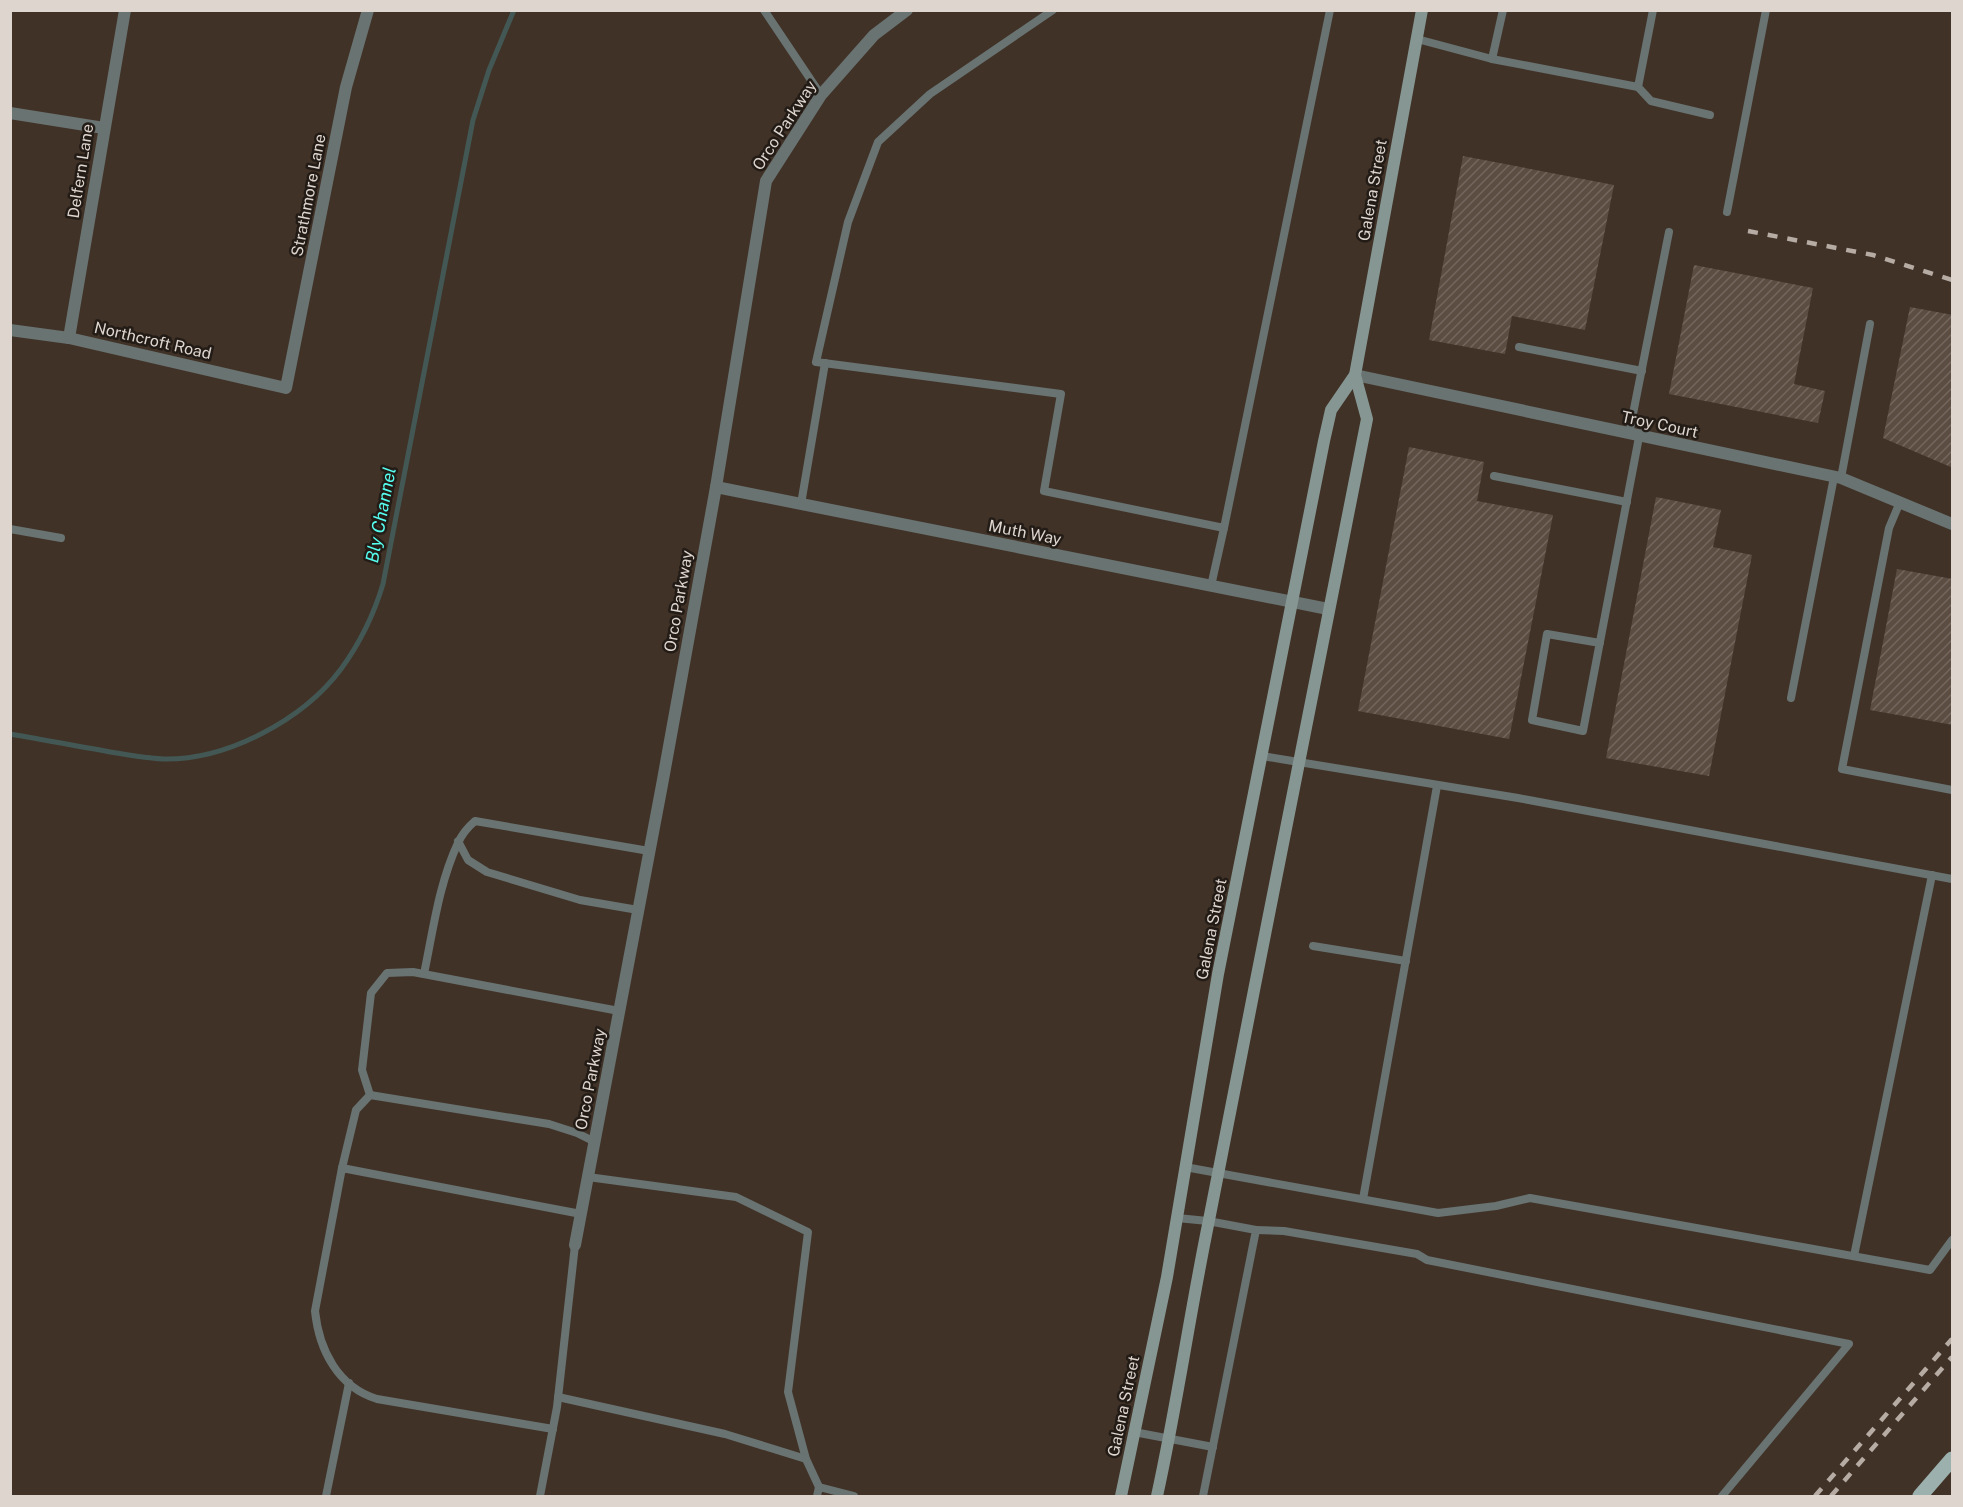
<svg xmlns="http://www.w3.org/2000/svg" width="1963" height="1507" viewBox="0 0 1963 1507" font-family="'Public Sans',sans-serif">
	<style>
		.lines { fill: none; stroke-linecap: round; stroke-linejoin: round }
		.stream { stroke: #435854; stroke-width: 5 }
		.building { fill: url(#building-hatch) }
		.lane { stroke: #697372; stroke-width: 8 }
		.street { stroke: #697372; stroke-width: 12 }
		.secondary { stroke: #869693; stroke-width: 12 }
		.primary { stroke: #9cb0ad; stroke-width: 15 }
		.rail { stroke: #b7aca4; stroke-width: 4.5; stroke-dasharray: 10 10; stroke-linecap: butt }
		.labels { text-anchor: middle; stroke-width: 5; stroke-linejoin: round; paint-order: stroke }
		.street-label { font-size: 16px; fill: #ded5ce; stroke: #221b16 }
		.water-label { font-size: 18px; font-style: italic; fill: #56feef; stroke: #221b16 }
	</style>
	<defs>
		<pattern id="building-hatch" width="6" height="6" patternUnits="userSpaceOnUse" patternTransform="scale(1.5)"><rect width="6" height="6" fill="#5c4d42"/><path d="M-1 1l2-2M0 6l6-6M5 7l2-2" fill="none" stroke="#73665c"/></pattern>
	</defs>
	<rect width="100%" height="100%" fill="#403227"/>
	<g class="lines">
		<path class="stream" d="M10 734C40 739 70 745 100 750 121 754 142 758 164 759 227 760 303 720 341 669 360 643 374 614 383 584L473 120 489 70 514 10"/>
	</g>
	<g class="building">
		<path d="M1463 156 1614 185 1585 330 1512 316 1505 354 1429 340Z"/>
		<path d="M1694 265 1813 288 1794 384 1825 391 1818 423 1669 394Z"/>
		<path d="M1910 307 1953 315V468L1883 438Z"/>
		<path d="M1409 447 1484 462 1477 501 1553 515 1509 739 1358 711Z"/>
		<path d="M1656 497 1721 510 1713 547 1752 555 1709 776 1606 758Z"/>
		<path d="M1897 569 1953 579V725L1870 710Z"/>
	</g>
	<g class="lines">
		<g class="lane">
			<path d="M764 10 821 95"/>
			<path d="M1053 10 930 94 878 142 848 222 816 362 1061 394 1044 491 1224 528 1330 10"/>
			<path d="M1417 39 1492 59 1638 87 1653 10"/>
			<path d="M1492 59 1503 10"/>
			<path d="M1638 87 1651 101 1710 115"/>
			<path d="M1727 212 1766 10"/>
			<path d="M1519 347 1642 371"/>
			<path d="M1629 434 1669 232"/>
			<path d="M1494 476 1627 502"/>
			<path d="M1841 478 1870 324"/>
			<path d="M1900 502 1889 528 1842 769 1952 790"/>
			<path d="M801 504 825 363"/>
			<path d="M10 529 61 538"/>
			<path d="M1211 586 1224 528"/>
			<path d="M1600 643 1547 634 1532 720 1583 731C1602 633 1621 535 1639 437"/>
			<path d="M1791 698 1834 477"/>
			<path d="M1262 756 1518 798 1952 879"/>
			<path d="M458 841 468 860 487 872 580 900 638 910"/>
			<path d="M1313 946 1406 961"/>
			<path d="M424 974C433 931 439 883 458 843 462 834 468 827 475 821L649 851"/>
			<path d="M370 1095 362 1070 371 993 387 973 413 972 619 1011"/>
			<path d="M1185 1167 1438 1213 1496 1206 1530 1198 1930 1270 1952 1240"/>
			<path d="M342 1168 356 1110 370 1095 549 1124 577 1133 595 1142"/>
			<path d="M588 1177 736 1197 808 1232 788 1392 806 1459"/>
			<path d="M1363 1199 1437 786"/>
			<path d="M1177 1218 1208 1221 1256 1230 1203 1496"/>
			<path d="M1256 1230 1284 1231 1417 1254 1427 1260 1849 1344 1722 1496"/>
			<path d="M1854 1256 1932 875"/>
			<path d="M558 1397 725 1434 806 1459 819 1487"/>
			<path d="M553 1429 377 1399C338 1387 319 1350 315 1311L342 1168 581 1214"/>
			<path d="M1134 1432 1213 1447"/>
			<path d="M326 1496 349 1383"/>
			<path d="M540 1496 557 1407 575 1245"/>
			<path d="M817 1496 819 1487 854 1496"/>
		</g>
		<g class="street">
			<path d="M10 113 104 128"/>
			<path d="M10 330 69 338 286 388 346 87 368 10"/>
			<path d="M69 338 125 10"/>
			<path d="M1355 375 1841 478 1952 524"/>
			<path d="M716 487 1328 609"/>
			<path d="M575 1245 662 785 716 487 766 181 821 95 874 35 907 10"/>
		</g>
		<g class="secondary">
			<path d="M1121 1496 1167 1277 1218 974 1324 441 1331 410 1355 375 1422 10"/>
			<path d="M1157 1496C1177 1405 1190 1312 1209 1220 1262 953 1312 685 1367 419L1355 375"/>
		</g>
		<path class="primary" d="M1920 1496 1952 1459"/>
		<g class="rail">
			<path d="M1748 231 1873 255 1952 280"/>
			<path d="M1815 1496 1952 1339"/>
			<path d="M1831 1496 1952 1357"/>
		</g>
	</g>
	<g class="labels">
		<g class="street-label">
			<text transform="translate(784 125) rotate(-57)" y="6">Orco Parkway</text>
			<text transform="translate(80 171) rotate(-81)" y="6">Delfern Lane</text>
			<text transform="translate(1372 190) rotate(-80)" y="6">Galena Street</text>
			<text transform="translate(308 195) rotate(-79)" y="6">Strathmore Lane</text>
			<text transform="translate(153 340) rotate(13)" y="6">Northcroft Road</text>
			<text transform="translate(1660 424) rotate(12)" y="6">Troy Court</text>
			<text transform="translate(1025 532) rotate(11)" y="6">Muth Way</text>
			<text transform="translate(678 601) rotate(-80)" y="6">Orco Parkway</text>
			<text transform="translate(1211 929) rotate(-79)" y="6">Galena Street</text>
			<text transform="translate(590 1079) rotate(-79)" y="6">Orco Parkway</text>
			<text transform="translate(1123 1406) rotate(-78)" y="6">Galena Street</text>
		</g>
		<g class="water-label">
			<text transform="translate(381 515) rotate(-79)" y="6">Bly Channel</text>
		</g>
	</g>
	<rect width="1963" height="1507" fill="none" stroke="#ded5ce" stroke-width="24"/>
</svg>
